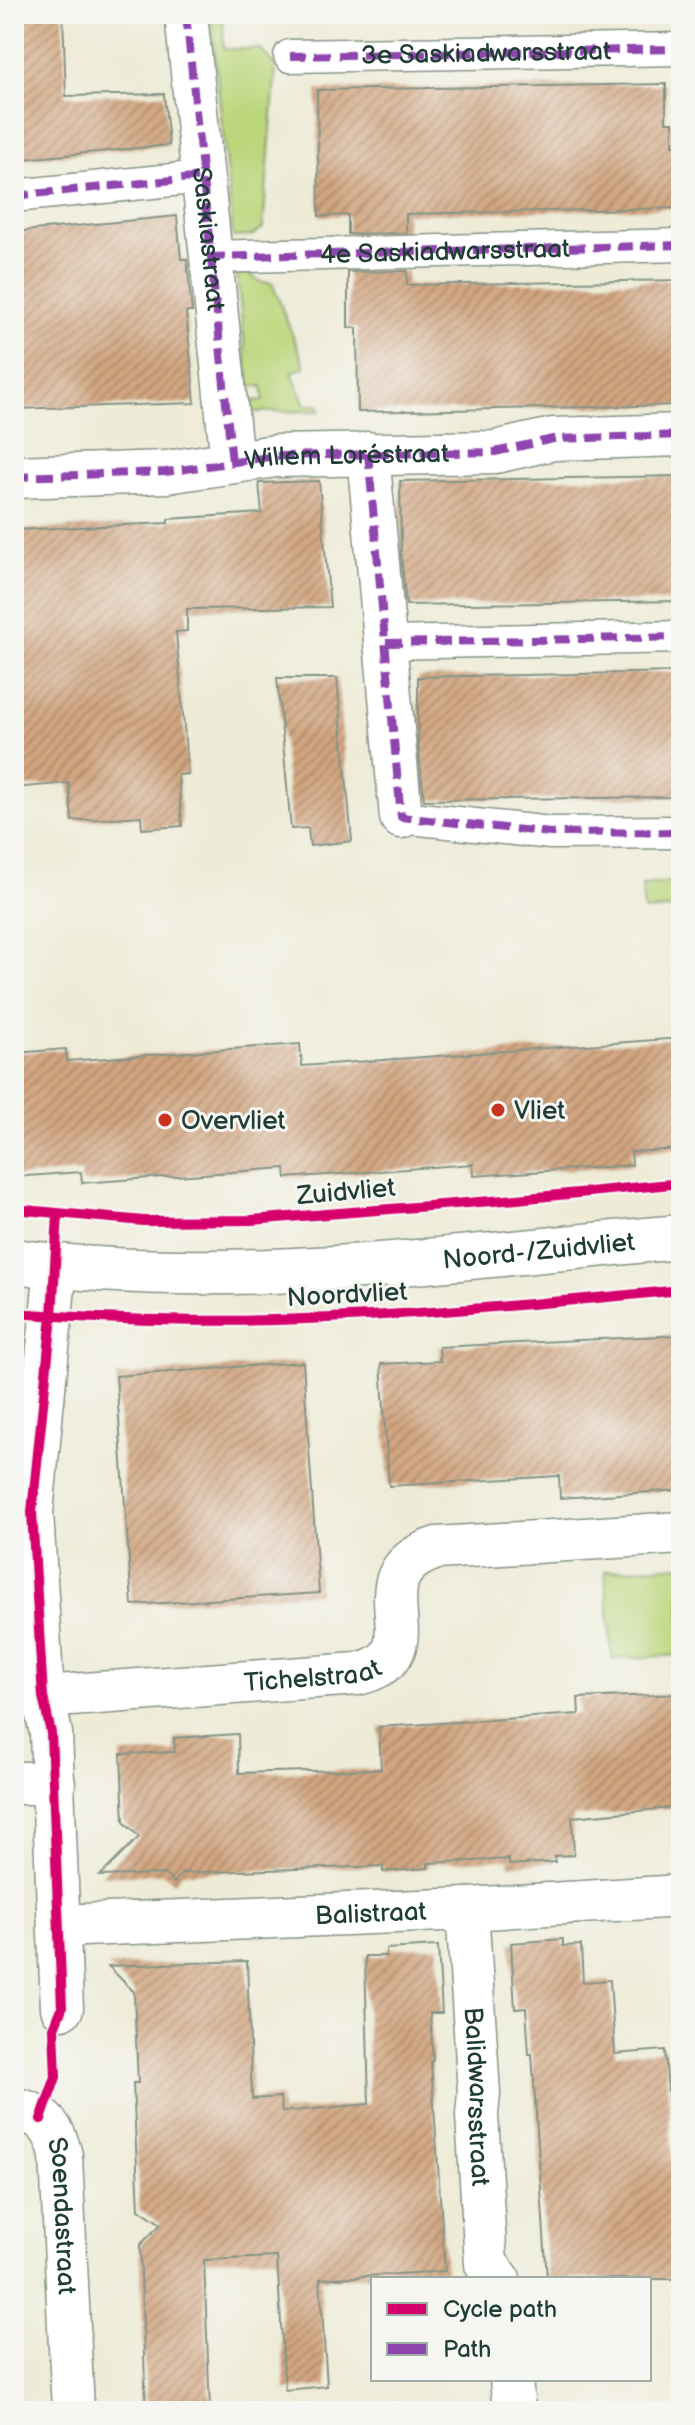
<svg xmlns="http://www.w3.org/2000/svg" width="695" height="2425" viewBox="0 0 695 2425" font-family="'Balsamiq Sans',sans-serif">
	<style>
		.grass { fill: #bcd67b; stroke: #6e8a58; stroke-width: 2 }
		.building { fill: url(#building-hatch) }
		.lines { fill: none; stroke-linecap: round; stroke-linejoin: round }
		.pedestrian-casing { stroke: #869486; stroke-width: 35 }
		.minor-casing { stroke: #869486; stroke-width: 45 }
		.secondary-casing { stroke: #869486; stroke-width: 47 }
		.pedestrian { stroke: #fff; stroke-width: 32 }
		.minor { stroke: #fff; stroke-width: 42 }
		.secondary { stroke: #fff; stroke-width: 44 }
		.quiet { stroke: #8e44ad; stroke-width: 8; stroke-dasharray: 16 8; stroke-linecap: butt }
		.cycleway-casing { stroke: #f6f6f2; stroke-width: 15 }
		.cycleway { stroke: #d6006c; stroke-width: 10 }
		.poi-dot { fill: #c8321e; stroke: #f6f6f2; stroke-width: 3 }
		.labels { text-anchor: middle; stroke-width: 6; stroke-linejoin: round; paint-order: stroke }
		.street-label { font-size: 26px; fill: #1f3d34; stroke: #f6f6f2 }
		.poi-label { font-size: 26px; fill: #1f3d34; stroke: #f6f6f2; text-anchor: start }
	</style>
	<defs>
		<pattern id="building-hatch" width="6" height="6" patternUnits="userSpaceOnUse" patternTransform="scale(2)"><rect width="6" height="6" fill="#d2a580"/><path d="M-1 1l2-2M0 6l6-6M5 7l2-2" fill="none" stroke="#aa886a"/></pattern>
	</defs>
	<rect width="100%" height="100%" fill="#f6f6f2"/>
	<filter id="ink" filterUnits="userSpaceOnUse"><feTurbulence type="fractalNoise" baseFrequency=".0125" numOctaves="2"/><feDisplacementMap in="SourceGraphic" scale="16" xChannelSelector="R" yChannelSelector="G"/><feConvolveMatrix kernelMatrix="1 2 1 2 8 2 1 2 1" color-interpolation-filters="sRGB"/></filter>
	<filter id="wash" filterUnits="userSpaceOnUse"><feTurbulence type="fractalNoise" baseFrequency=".006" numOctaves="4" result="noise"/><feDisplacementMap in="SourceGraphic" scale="32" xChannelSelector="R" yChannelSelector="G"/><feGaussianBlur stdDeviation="1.8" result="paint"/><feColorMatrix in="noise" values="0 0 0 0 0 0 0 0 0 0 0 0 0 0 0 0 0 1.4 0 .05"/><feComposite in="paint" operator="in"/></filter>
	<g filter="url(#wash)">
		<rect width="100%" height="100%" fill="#eeebd7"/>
		<g class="grass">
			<path d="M211 14H223L224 49H260L276 66 263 228 251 236 233 237Z"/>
			<path d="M247 273 261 282 272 283 305 367 292 372 305 405H319L320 411 252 412 250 401 264 400 262 386 249 387 237 274Z"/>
			<path d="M681 881V908L644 911 642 885Z"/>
			<path d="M681 1565V1655L612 1659 605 1571Z"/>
		</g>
		<g id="blocks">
			<g class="building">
				<path d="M14 14H63L66 96 164 94 169 145 14 160Z"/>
				<path d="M666 84V122H673V145H681V208L406 214V233L348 234V215L319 216 317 90Z"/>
				<path d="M177 216 181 259H187L192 312H186L195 403 14 409V232Z"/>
				<path d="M407 271V285L681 280V405L358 412 357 328H348V272Z"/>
				<path d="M681 476V601L406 605 401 555 400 481Z"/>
				<path d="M319 481 330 607 187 609V631L176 632 188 774 178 775 182 826 142 829 141 816 72 821 69 783 14 788V530L168 523V519L262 513 259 483Z"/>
				<path d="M681 672V797L424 800 418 743V677Z"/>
				<path d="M277 678H337L352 841 310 846 308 828 291 829Z"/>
				<path d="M681 1038V1149L631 1152 632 1165 474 1176 473 1164 286 1178 285 1168 82 1183 81 1172 14 1177V1053L66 1049 67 1061 300 1044 302 1066Z"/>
				<path d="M681 1335V1490L560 1498 559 1476 389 1486 381 1364 440 1361 439 1347Z"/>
				<path d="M303 1362 319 1593 132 1605 116 1376Z"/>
				<path d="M681 1694V1807L572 1817 574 1855 554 1856 555 1862 509 1865V1859L428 1863V1868L383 1872V1866L182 1873 174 1883 164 1874 100 1876 139 1837 124 1822 121 1754 175 1752 174 1738 238 1734 239 1773 381 1769 379 1727 579 1714 578 1698Z"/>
				<path d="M563 1939V1946L581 1945 583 1982 610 1980 615 2054 665 2050 681 2279H547L532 2054H529L526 2008 515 2009 511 1943Z"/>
				<path d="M438 1946 442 2013H430L433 2060 431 2061 445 2271 320 2279 327 2386 285 2390 277 2257 204 2260 210 2411H146L140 2245 161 2224 139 2209 133 2083H138L134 1992 108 1966 247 1961 252 2099 280 2097 282 2112 369 2104 365 1956H386V1949Z"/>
			</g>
		</g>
	</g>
	<g filter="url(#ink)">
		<use href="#blocks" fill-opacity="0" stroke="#869486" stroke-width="2"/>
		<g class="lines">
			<g class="pedestrian-casing">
				<g id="pedestrian">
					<path d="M290 56 681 49"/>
					<path d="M14 196 202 177"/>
					<path id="s1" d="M209 257 681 245"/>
					<path d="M386 643 681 637"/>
					<path d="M401 817 551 833 681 832"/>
				</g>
			</g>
			<g class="minor-casing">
				<g id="minor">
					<path id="s2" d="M186 14 232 462"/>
					<path d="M368 453 401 817"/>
					<path d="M14 477 166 472 276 456 495 452 553 439 681 435"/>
					<path d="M56 1266 32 1512 43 1697 51 1733 62 2008"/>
					<path id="s3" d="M43 1697 357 1674C444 1654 347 1576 437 1548L681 1533"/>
					<path d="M14 1783H54"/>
					<path id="s4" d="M467 1909 479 2093 477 2115 486 2264 499 2279"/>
					<path id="s5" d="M59 1926 467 1909 681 1896"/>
					<path id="s6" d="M14 2109C44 2113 55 2129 61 2156L73 2411"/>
					<path d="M511 2379 514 2411"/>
				</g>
			</g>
			<g class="secondary-casing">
				<g id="secondary">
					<path id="s7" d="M14 1261C236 1290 460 1256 681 1237"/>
				</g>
			</g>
			<use href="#pedestrian" class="pedestrian"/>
			<use href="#minor" class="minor"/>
			<use href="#secondary" class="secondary"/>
			<g class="quiet">
				<path d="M186 14 232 462"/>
				<path id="s8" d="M290 56 681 49"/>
				<path d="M14 196 202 177"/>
				<path d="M209 257 681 245"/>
				<path d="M368 453 401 817 551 833 681 832"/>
				<path id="s9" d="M14 477 166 472 276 456 495 452 553 439 681 435"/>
				<path d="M386 643 681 637"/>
			</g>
			<g class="cycleway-casing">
				<g id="cycleway">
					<path d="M14 1209 144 1221 251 1220 517 1199 681 1183"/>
					<path d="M14 1313C111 1320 209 1323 305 1319 431 1314 556 1302 681 1290"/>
					<path d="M41 2119 56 2077 54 2028 62 2008 51 1733 43 1697 32 1512 52 1316 58 1214"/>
				</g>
			</g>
			<use href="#cycleway" class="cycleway"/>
		</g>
	</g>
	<g class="poi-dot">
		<circle cx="498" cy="1110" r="8"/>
		<circle cx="165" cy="1120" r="8"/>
	</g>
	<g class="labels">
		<g class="street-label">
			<text dy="9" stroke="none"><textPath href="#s8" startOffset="196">3e Saskiadwarsstraat</textPath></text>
			<text dy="9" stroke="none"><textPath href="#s2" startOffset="226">Saskiastraat</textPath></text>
			<text dy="9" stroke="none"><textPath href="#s1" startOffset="236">4e Saskiadwarsstraat</textPath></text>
			<text dy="9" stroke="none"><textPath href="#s9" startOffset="334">Willem Loréstraat</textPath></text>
			<text transform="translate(346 1191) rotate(-5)" y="9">Zuidvliet</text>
			<text dy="9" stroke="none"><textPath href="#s7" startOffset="526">Noord-/Zuidvliet</textPath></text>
			<text transform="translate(347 1294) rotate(-3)" y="9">Noordvliet</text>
			<text dy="9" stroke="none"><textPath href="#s3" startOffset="270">Tichelstraat</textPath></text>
			<text dy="9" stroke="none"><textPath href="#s5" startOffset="312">Balistraat</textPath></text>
			<text dy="9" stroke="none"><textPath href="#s4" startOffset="188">Balidwarsstraat</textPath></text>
			<text dy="9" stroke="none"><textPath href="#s6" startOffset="132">Soendastraat</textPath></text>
		</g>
		<g class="poi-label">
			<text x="514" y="1119">Vliet</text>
			<text x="181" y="1129">Overvliet</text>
		</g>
	</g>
	<rect width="695" height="2425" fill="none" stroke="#f6f6f2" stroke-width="48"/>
	<rect x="371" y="2277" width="280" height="104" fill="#f6f6f2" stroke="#a0aca6" stroke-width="2"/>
	<rect x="387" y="2303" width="40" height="12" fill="#d6006c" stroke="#a0aca6" stroke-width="2"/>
	<text x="443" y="2317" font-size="24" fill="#1f3d34">Cycle path</text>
	<rect x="387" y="2343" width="40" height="12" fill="#8e44ad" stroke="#a0aca6" stroke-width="2"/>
	<text x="443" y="2357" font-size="24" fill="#1f3d34">Path</text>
</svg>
